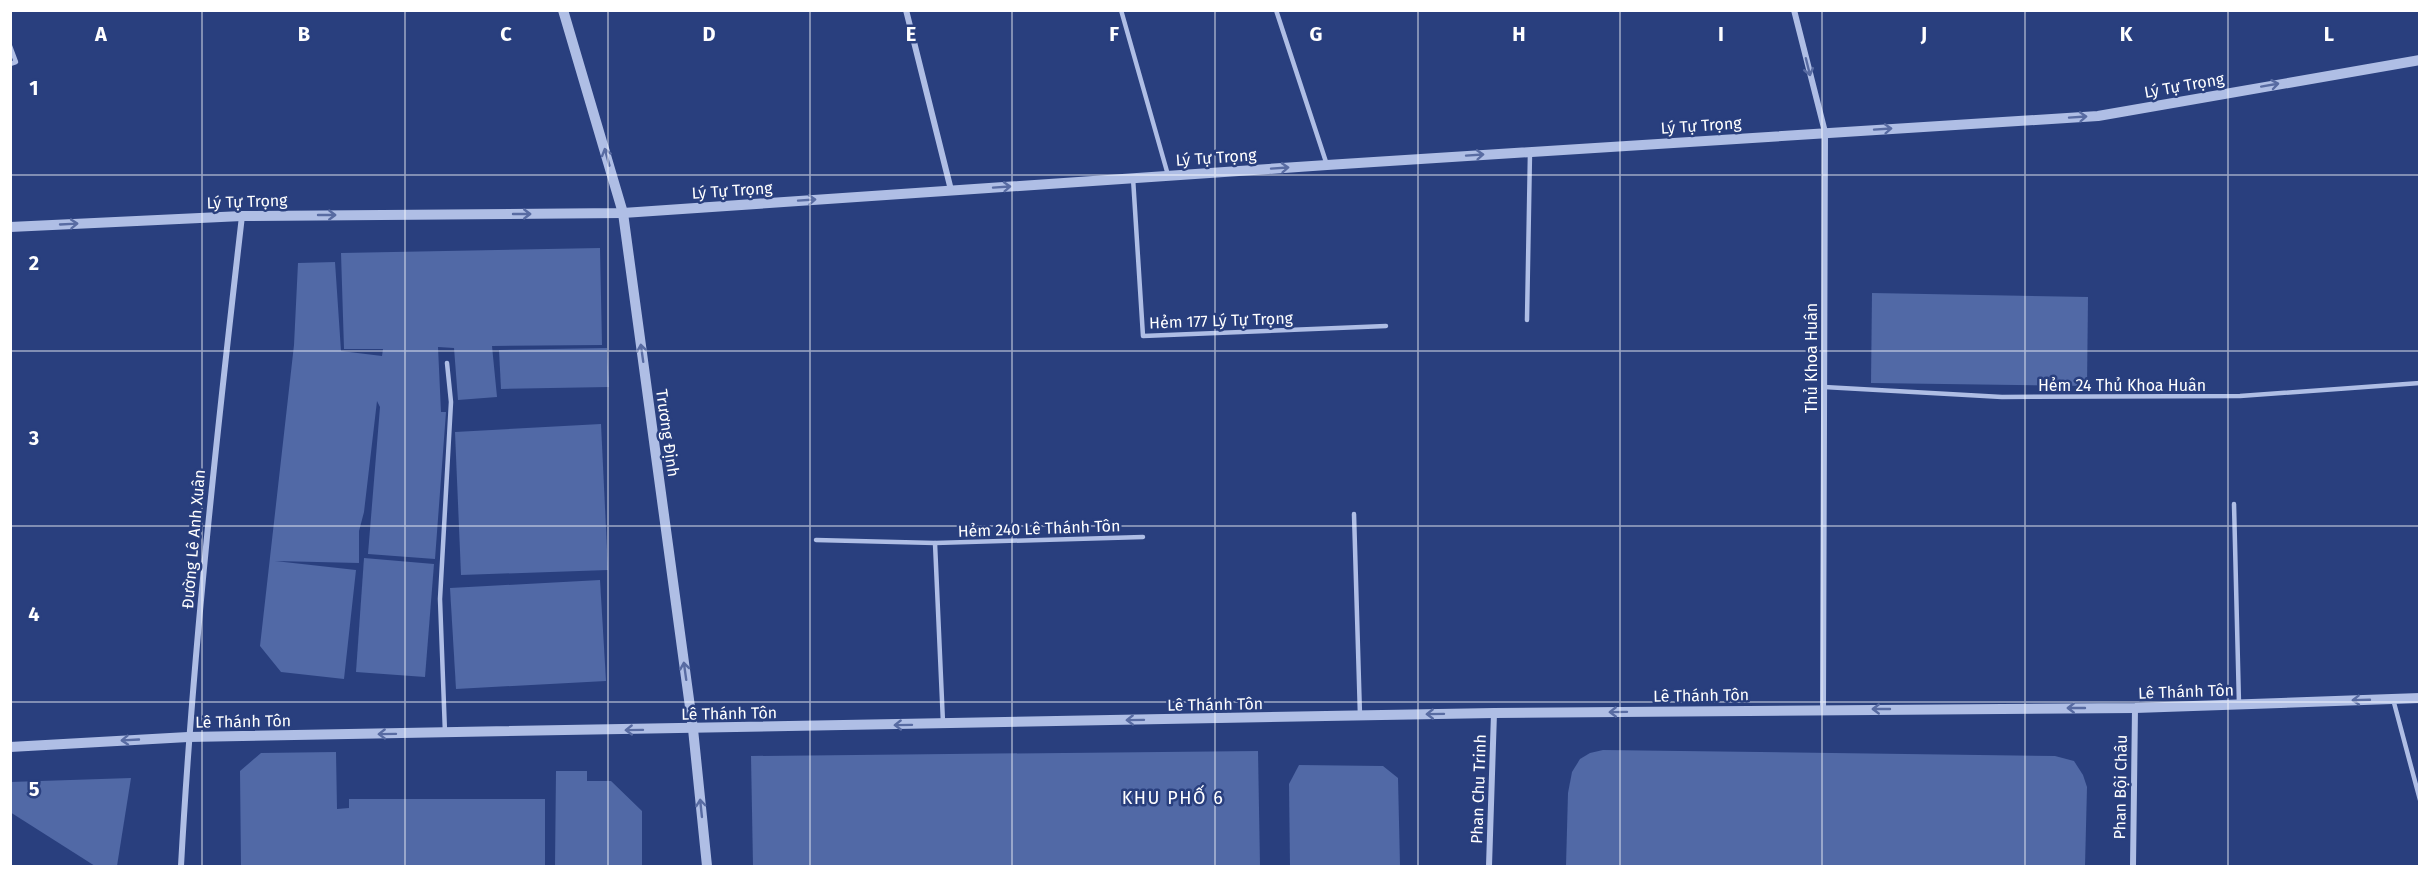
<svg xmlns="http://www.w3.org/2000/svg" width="2430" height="877" viewBox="0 0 2430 877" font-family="'Fira Sans',sans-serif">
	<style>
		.building { fill: #5169a6 }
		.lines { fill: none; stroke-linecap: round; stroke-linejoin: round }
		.service { stroke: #afbee5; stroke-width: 4.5 }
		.minor { stroke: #afbee5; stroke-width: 6 }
		.tertiary { stroke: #afbee5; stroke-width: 10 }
		.oneway { stroke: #586ba2 }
		.grid { fill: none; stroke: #fff; stroke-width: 1.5; stroke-opacity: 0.55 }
		.labels { text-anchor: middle; stroke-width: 5; stroke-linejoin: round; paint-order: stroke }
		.street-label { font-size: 16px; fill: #fff; stroke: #293f7e }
		.neighbourhood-label { font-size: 18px; letter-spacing: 1.5px; fill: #fff; stroke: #293f7e }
		.grid-label { font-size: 20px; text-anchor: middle; font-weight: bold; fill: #fff; stroke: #293f7e; stroke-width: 5; stroke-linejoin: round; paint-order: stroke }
	</style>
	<rect width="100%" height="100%" fill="#293f7e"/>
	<g class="building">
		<path d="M600 248 602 345 492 346 497 397 458 400 454 348 438 347 441 412H446L435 559 368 554 380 407 377 401 364 512 359 531V563L275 561 356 570 344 679 281 672 260 646 294 345 298 263 335 262 341 351 382 356 383 349H344L341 253Z"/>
		<path d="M1872 293 2088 297 2087 386 1871 383Z"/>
		<path d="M607 348 609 387 501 389 499 350Z"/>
		<path d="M601 424 608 570 461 575 455 432Z"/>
		<path d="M364 558 434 564 425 677 356 672Z"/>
		<path d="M600 580 606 681 456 689 450 588Z"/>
		<path d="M1603 750 2055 756 2074 761 2083 775 2087 787 2085 866H1566L1568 793 1572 772 1580 759 1590 753Z"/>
		<path d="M1258 751 1260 866H753L751 756Z"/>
		<path d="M336 752 337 809 349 808V799H545V866H241L240 771 261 753Z"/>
		<path d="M1299 765 1383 766 1398 778 1400 866H1290L1289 784Z"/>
		<path d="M556 771H587V781H611L642 811V866H555Z"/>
		<path d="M131 778 117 866H95L10 812V782Z"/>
	</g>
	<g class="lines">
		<g class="service">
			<path d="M1121 10 1168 175"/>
			<path d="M1276 10 1327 165"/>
			<path d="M10 46 16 62 10 64"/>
			<path d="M1133 178 1143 336 1386 326"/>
			<path d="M1527 320 1530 152"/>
			<path d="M1824 387 2002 397 2240 396 2420 383"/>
			<path d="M2234 504 2239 704"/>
			<path d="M1354 514 1360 716"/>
			<path d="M816 540 935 543 1143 537"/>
			<path d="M935 543 943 723"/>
			<path d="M2393 699 2420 800"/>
			<path d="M445 733 440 599 451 402 447 363"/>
		</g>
		<g class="minor">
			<path d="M906 10 951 190"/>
			<path d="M1794 10 1825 132 1823 709"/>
			<path d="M181 866C193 649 217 432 242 216"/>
			<path d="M1489 866 1494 713"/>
			<path d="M2133 866 2135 708"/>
		</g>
		<g class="tertiary">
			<path d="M563 10 623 213 693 729 707 866"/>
			<path d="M10 227 242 216 623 213 1327 165 2098 116 2420 60"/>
			<path d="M10 747 188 737 1494 713 2135 708 2420 698"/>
		</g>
	</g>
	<defs><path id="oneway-shaft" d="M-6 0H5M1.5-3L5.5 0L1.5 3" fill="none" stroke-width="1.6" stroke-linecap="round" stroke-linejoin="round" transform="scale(1.5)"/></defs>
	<g class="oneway">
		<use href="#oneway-shaft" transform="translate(1808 67) rotate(76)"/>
		<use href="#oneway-shaft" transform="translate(2270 85) rotate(-10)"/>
		<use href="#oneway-shaft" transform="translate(2078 117) rotate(-4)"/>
		<use href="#oneway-shaft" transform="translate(1883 129) rotate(-4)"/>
		<use href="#oneway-shaft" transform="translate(1475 155) rotate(-4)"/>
		<use href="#oneway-shaft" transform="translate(607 157) rotate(-106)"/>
		<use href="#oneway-shaft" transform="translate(1280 168) rotate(-4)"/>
		<use href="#oneway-shaft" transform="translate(1002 187) rotate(-4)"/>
		<use href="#oneway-shaft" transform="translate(807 200) rotate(-4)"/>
		<use href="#oneway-shaft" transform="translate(522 214)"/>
		<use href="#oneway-shaft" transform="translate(327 215)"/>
		<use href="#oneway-shaft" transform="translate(69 224) rotate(-3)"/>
		<use href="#oneway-shaft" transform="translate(642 353) rotate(-98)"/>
		<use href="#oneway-shaft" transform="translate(685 671) rotate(-98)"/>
		<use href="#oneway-shaft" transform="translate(2361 700) rotate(178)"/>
		<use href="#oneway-shaft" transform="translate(2076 708) rotate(180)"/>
		<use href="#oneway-shaft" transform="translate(1881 709) rotate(180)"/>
		<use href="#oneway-shaft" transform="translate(1618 712) rotate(179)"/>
		<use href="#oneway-shaft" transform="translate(1435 714) rotate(179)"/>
		<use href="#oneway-shaft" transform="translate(1135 720) rotate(179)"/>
		<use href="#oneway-shaft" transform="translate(903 725) rotate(179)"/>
		<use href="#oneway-shaft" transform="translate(634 730) rotate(179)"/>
		<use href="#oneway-shaft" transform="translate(387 734) rotate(179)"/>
		<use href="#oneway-shaft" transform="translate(130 740) rotate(177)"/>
		<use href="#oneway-shaft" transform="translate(701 808) rotate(-96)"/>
	</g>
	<path class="grid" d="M202 10V866M405 10V866M608 10V866M810 10V866M1012 10V866M1215 10V866M1418 10V866M1620 10V866M1822 10V866M2025 10V866M2228 10V866M10 175H2420M10 351H2420M10 526H2420M10 702H2420"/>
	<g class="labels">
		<g class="street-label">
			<text transform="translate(2184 85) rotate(-10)" y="6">Lý Tự Trọng</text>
			<text transform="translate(1701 125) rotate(-4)" y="6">Lý Tự Trọng</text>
			<text transform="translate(1216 157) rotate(-4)" y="6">Lý Tự Trọng</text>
			<text transform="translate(732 190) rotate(-4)" y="6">Lý Tự Trọng</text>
			<text transform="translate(247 201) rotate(-2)" y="6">Lý Tự Trọng</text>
			<text transform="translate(1221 320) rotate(-2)" y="6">Hẻm 177 Lý Tự Trọng</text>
			<text transform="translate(1811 358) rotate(-90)" y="6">Thủ Khoa Huân</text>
			<text x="2122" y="391">Hẻm 24 Thủ Khoa Huân</text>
			<text transform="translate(668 433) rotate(82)" y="6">Trương Định</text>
			<text transform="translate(1039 528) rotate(-2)" y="6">Hẻm 240 Lê Thánh Tôn</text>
			<text transform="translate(193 539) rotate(-85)" y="6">Đường Lê Anh Xuân</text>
			<text transform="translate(2186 691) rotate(-2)" y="6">Lê Thánh Tôn</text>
			<text transform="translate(1701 695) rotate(-1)" y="6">Lê Thánh Tôn</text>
			<text transform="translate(1215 704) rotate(-1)" y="6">Lê Thánh Tôn</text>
			<text transform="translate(729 713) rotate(-1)" y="6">Lê Thánh Tôn</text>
			<text transform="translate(243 721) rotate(-1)" y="6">Lê Thánh Tôn</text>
			<text transform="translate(2120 787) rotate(-89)" y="6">Phan Bội Châu</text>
			<text transform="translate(1478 789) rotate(-88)" y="6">Phan Chu Trinh</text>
		</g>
		<g class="neighbourhood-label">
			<text x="1173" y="804">KHU PHỐ 6</text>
		</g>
	</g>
	<g class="grid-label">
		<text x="101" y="41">A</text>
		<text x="304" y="41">B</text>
		<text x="506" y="41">C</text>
		<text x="709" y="41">D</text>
		<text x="911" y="41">E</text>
		<text x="1114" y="41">F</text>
		<text x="1316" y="41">G</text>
		<text x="1519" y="41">H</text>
		<text x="1721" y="41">I</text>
		<text x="1924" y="41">J</text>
		<text x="2126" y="41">K</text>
		<text x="2329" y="41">L</text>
		<text x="34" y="95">1</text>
		<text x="34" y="270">2</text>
		<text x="34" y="445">3</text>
		<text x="34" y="621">4</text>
		<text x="34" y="796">5</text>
	</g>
	<rect width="2430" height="877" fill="none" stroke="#ffffff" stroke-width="24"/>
</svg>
